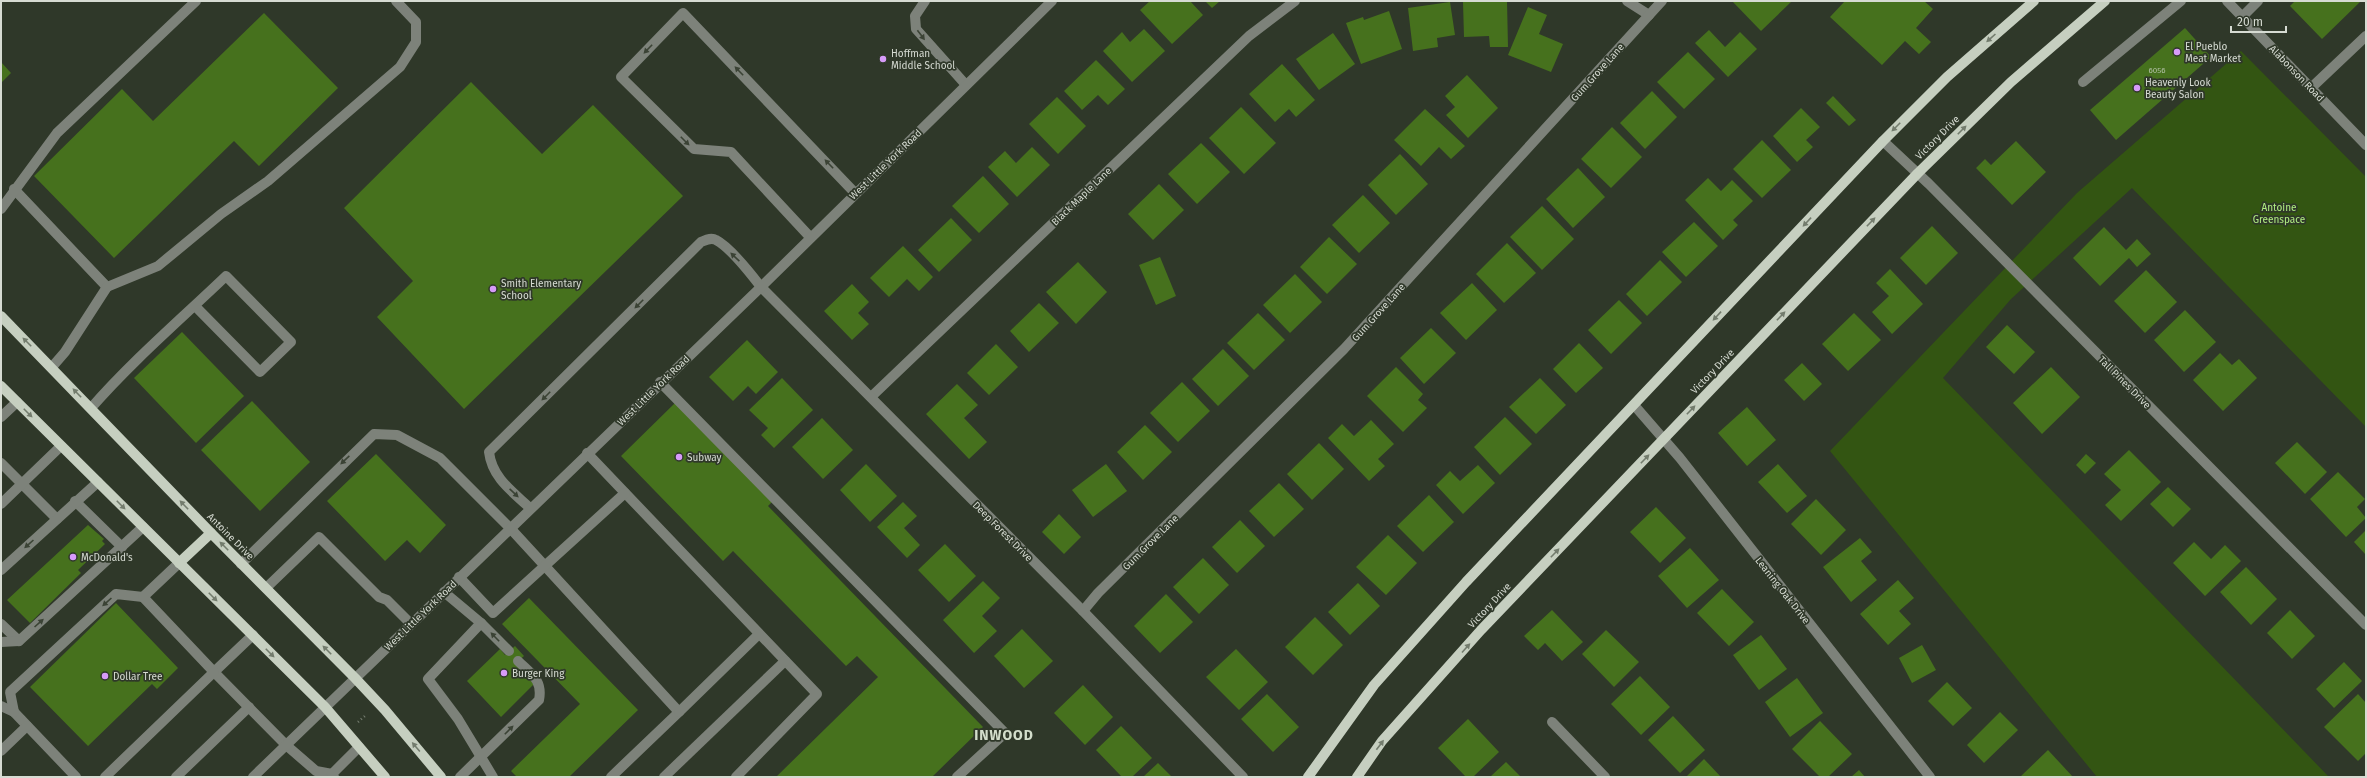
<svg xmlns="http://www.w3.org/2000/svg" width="2367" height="778" viewBox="0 0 2367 778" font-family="'Fira Sans',sans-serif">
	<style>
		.green { fill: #335512 }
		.building { fill: #46711d }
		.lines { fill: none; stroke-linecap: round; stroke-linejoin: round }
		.path { stroke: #798074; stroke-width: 2.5; stroke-dasharray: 1 3; stroke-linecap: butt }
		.minor { stroke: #7d827a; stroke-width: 10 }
		.major { stroke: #c6cfc0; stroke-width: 10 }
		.oneway { fill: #3b4335 }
		.oneway2 { fill: #737c6d }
		.poi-dot { fill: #d79bf9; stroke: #2f3829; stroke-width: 1.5 }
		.labels { text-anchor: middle; stroke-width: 3.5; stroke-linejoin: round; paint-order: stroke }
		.number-label { font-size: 8px; fill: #b2c0a5 }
		.poi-label { font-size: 10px; fill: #d6dbd2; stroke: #2f3829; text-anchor: start }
		.street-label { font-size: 10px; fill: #d6dbd2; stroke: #2f3829 }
		.park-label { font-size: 10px; fill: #b2ef83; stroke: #2f3829 }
		.district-label { font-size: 14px; font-weight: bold; letter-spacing: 1px; fill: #d3decb; stroke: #2f3829 }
	</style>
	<rect width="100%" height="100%" fill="#2f3829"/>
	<path class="green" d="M2241 51 2366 177V427L2132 188 2011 299 1943 378 2329 777H2097L1830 451 2077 193Z"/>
	<g class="building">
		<path d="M1150 1H1190L1203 15 1172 44 1140 10Z"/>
		<path d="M1205 1H1220L1212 8Z"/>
		<path d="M1507 1 1508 47H1490L1489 36 1464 37 1463 2Z"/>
		<path d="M1732 1H1790L1791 2 1761 31Z"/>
		<path d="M1845 1H1924L1933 9 1916 28 1931 42 1919 54 1905 41 1882 65 1830 17Z"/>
		<path d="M2295 1H2361L2322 39 2290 6Z"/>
		<path d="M1450 2 1455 35 1437 38 1438 47 1413 51 1408 8Z"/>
		<path d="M1528 7 1547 15 1539 34 1563 44 1551 72 1508 55Z"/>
		<path d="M1389 11 1402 49 1361 64 1346 23 1363 17 1364 20Z"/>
		<path d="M264 13 338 88 259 166 234 141 114 258 34 176 122 89 153 121Z"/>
		<path d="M2185 28 2211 57 2116 140 2090 110Z"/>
		<path d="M1144 29 1165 51 1132 82 1103 51 1122 32 1130 42Z"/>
		<path d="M1709 30 1725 47 1740 32 1757 49 1728 77 1695 43Z"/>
		<path d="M1333 33 1355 64 1319 90 1296 59Z"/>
		<path d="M1688 52 1715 79 1684 109 1657 82Z"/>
		<path d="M1096 60 1125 89 1108 105 1098 95 1082 110 1064 91Z"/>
		<path d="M1 62 11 73 1 83Z"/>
		<path d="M1282 64 1315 100 1296 117 1289 109 1275 122 1249 94Z"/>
		<path d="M1467 75 1498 108 1468 138 1446 115 1455 107 1445 96Z"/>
		<path d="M471 82 542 154 593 105 683 196 464 409 377 317 413 281 344 208Z"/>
		<path d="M1652 91 1677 117 1645 149 1620 123Z"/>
		<path d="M1833 96 1856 120 1849 126 1826 103Z"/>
		<path d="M1057 97 1086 126 1058 154 1029 124Z"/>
		<path d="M1241 107 1276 143 1244 174 1209 138Z"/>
		<path d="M1801 108 1820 127 1806 140 1813 147 1797 162 1773 136Z"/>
		<path d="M1425 109 1465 146 1451 159 1439 147 1421 166 1394 140Z"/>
		<path d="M1612 127 1642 157 1611 188 1581 159Z"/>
		<path d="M1762 140 1791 170 1762 198 1733 169Z"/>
		<path d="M2016 141 2046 172 2012 205 1976 168 1985 159 1991 165Z"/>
		<path d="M1201 143 1230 172 1197 204 1168 174Z"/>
		<path d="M1032 147 1050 165 1017 197 988 167 1005 151 1016 163Z"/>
		<path d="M1400 154 1428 184 1396 215 1368 185Z"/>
		<path d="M1578 168 1605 197 1573 228 1546 199Z"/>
		<path d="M983 176 1009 204 979 233 952 206Z"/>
		<path d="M1708 178 1721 191 1732 180 1753 201 1733 220 1738 225 1723 240 1685 200Z"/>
		<path d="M1159 184 1184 210 1153 240 1128 214Z"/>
		<path d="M1363 195 1390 223 1359 253 1332 225Z"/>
		<path d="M1542 206 1574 239 1542 270 1510 237Z"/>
		<path d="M951 218 972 240 939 272 918 250Z"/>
		<path d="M1694 222 1718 246 1686 277 1662 252Z"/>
		<path d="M1932 226 1958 253 1926 285 1900 258Z"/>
		<path d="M2104 227 2126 250 2137 239 2151 254 2137 267 2129 258 2100 286 2073 258Z"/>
		<path d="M1329 237 1357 264 1327 294 1300 267Z"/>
		<path d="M1507 243 1536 273 1504 303 1476 274Z"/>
		<path d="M903 246 933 277 919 291 907 279 889 297 870 278Z"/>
		<path d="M1160 257 1176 296 1156 305 1139 265Z"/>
		<path d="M1660 260 1682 282 1647 316 1626 294Z"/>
		<path d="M1078 262 1107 292 1076 324 1046 292Z"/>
		<path d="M1890 269 1923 304 1892 334 1872 312 1889 296 1876 283Z"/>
		<path d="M2146 270 2177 302 2145 333 2114 301Z"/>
		<path d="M1295 274 1322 302 1290 333 1263 305Z"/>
		<path d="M1472 283 1497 310 1466 340 1440 313Z"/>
		<path d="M852 284 869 302 858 313 869 324 852 340 824 311Z"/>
		<path d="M1619 300 1642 323 1611 354 1588 330Z"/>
		<path d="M1039 303 1059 323 1029 352 1010 331Z"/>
		<path d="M2185 310 2216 342 2184 372 2154 340Z"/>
		<path d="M1258 313 1285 340 1254 370 1227 343Z"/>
		<path d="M1854 313 1881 340 1848 371 1822 344Z"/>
		<path d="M2007 325 2035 352 2014 374 1986 347Z"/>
		<path d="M1431 328 1456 353 1424 384 1400 358Z"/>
		<path d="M182 332 244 396 196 443 134 378Z"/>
		<path d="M747 340 778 372 756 394 748 386 733 401 709 377Z"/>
		<path d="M1579 343 1603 368 1576 393 1553 369Z"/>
		<path d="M996 344 1018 367 989 395 967 373Z"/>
		<path d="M1223 349 1249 376 1218 406 1192 379Z"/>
		<path d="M2220 353 2232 365 2239 359 2257 378 2223 411 2193 380Z"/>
		<path d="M1802 363 1822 384 1804 401 1784 380Z"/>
		<path d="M1396 367 1423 394 1418 400 1427 408 1403 432 1367 396Z"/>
		<path d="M2051 367 2080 397 2042 434 2013 403Z"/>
		<path d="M782 378 813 410 774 448 761 435 768 428 749 410Z"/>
		<path d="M1540 378 1566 405 1536 434 1509 407Z"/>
		<path d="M1182 382 1210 411 1178 442 1150 413Z"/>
		<path d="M957 384 978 405 964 418 987 442 969 459 926 414Z"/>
		<path d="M252 401 310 462 260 511 201 450Z"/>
		<path d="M675 403 772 502 768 506 983 727 932 777H776L878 677 857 656 846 666 733 551 723 561 621 456Z"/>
		<path d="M1747 407 1776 440 1747 466 1718 433Z"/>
		<path d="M1505 417 1532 444 1500 475 1474 447Z"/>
		<path d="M822 418 853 450 823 479 792 447Z"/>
		<path d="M1371 420 1394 444 1378 459 1385 466 1369 481 1328 438 1342 424 1354 436Z"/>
		<path d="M1145 425 1172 452 1143 480 1117 452Z"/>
		<path d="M2297 442 2327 472 2305 494 2275 463Z"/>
		<path d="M1319 443 1344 469 1312 500 1287 474Z"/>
		<path d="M2129 450 2161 482 2121 521 2105 505 2121 490 2104 474Z"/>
		<path d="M376 454 446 525 420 553 407 540 385 561 327 501Z"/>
		<path d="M2086 454 2096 463 2085 474 2076 465Z"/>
		<path d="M866 464 897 496 870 522 840 490Z"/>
		<path d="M1106 464 1127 491 1093 517 1072 490Z"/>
		<path d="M1778 464 1807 496 1787 513 1758 482Z"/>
		<path d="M1478 465 1495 483 1463 514 1436 485 1450 471 1460 481Z"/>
		<path d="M2338 472 2365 499 2357 507 2366 518 2346 537 2310 499Z"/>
		<path d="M1279 483 1304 509 1274 537 1249 511Z"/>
		<path d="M2168 487 2191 509 2173 527 2150 504Z"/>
		<path d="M1429 495 1454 522 1423 552 1397 526Z"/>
		<path d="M1816 499 1846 530 1821 555 1791 524Z"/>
		<path d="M903 502 917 516 904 528 920 545 907 558 877 527Z"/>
		<path d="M1656 507 1686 538 1660 563 1630 532Z"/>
		<path d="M1059 514 1081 537 1064 554 1042 532Z"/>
		<path d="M1240 520 1265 546 1237 573 1212 547Z"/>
		<path d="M88 525 104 539 102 541 105 544 78 570 81 573 30 623 7 600Z"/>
		<path d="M2366 530V555L2354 542Z"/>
		<path d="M1388 535 1417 563 1386 595 1356 567Z"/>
		<path d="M1860 538 1872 552 1861 561 1877 580 1851 602 1823 567Z"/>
		<path d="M2194 542 2211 559 2225 545 2241 561 2205 596 2173 563Z"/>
		<path d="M945 544 976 576 949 602 918 570Z"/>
		<path d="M1690 548 1719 580 1687 608 1658 576Z"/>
		<path d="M1203 558 1229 585 1199 614 1173 587Z"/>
		<path d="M2246 567 2277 599 2251 625 2220 592Z"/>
		<path d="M1898 580 1914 598 1899 611 1911 624 1888 645 1860 614Z"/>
		<path d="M983 581 1000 598 982 616 997 631 974 653 943 620Z"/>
		<path d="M1358 583 1380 606 1350 635 1328 612Z"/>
		<path d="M1722 589 1754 622 1729 646 1697 613Z"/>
		<path d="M1166 594 1193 622 1160 653 1134 626Z"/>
		<path d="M529 598 638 710 569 777H517L511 771 580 704 502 624Z"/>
		<path d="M116 603 178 668 157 689 152 684 88 746 30 687Z"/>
		<path d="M1552 610 1583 642 1562 661 1545 643 1538 650 1524 636Z"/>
		<path d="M2290 610 2315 636 2292 659 2267 633Z"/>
		<path d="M1315 617 1343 645 1313 675 1285 647Z"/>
		<path d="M1022 629 1053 661 1024 688 994 656Z"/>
		<path d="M1606 630 1639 662 1614 687 1582 654Z"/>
		<path d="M1761 635 1787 669 1759 690 1733 655Z"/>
		<path d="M1922 645 1936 670 1912 683 1899 658Z"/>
		<path d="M515 646 524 656 515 664 534 684 501 717 467 681 500 649 505 655Z"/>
		<path d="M1236 649 1268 682 1239 710 1206 677Z"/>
		<path d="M2344 662 2362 681 2334 708 2316 689Z"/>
		<path d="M1640 676 1670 707 1641 735 1611 704Z"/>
		<path d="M1797 678 1823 713 1790 737 1765 702Z"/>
		<path d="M1947 682 1972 708 1953 726 1928 701Z"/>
		<path d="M1083 685 1113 717 1085 745 1054 713Z"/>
		<path d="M1267 694 1299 727 1273 752 1241 719Z"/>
		<path d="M2358 694 2366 703V753L2358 761 2324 727Z"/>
		<path d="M2000 712 2018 730 1984 763 1967 745Z"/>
		<path d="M1673 716 1705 750 1680 773 1648 740Z"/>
		<path d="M1468 719 1499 752 1473 777H1466L1438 748Z"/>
		<path d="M1820 721 1852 754 1828 777H1820L1792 749Z"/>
		<path d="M1121 726 1152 758 1132 777H1122L1096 750Z"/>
		<path d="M2048 750 2073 777H2020Z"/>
		<path d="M1704 759 1721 777H1686Z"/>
		<path d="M1506 762 1521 777H1490Z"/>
		<path d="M1158 763 1172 777H1143Z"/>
		<path d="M1859 770 1865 777H1851Z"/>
	</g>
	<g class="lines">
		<path class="path" d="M358 722 366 715"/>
		<g class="minor">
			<path d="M925 1 915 16 916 29 966 85"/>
			<path d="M1627 1 1649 15"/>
			<path d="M2227 1 2366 145"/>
			<path d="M2242 17 2258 1"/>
			<path d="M2083 82 2181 1"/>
			<path d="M2311 88 2366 36"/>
			<path d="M1883 141 1929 184 2366 625"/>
			<path d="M14 189 107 287"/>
			<path d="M1 209 57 133 196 1"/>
			<path d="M810 237 731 152 694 149 621 77 683 13 855 193"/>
			<path d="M52 367 65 352 107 287 158 266 221 214 268 181 400 67 416 42V22L396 1"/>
			<path d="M660 382 1005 733 957 777"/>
			<path d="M871 397 1249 36 1295 1"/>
			<path d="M1634 405 1680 458 1930 777"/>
			<path d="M91 408C132 361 181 319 226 276L291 342 260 372 195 306"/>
			<path d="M1 417 17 402"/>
			<path d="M587 453 817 694 736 777"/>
			<path d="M1 463 57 519"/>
			<path d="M75 501 122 547"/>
			<path d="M1 504 61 446"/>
			<path d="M530 508C513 492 492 478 489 452L701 242C706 240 711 237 716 240 730 247 751 274 761 287L1083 611 1243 777"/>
			<path d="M241 564 374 434 397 435 440 458 510 528 679 712 611 777"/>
			<path d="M1 570 98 482"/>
			<path d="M459 577 493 613 625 493"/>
			<path d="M266 588 319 537 379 597 387 600 411 624"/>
			<path d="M444 592 481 623 509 651"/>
			<path d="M1083 611 1098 593 1344 349 1662 1"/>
			<path d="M481 623 428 679 458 719 493 777"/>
			<path d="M1 624 19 641 143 527"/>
			<path d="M253 635 214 672 286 745 316 771 332 774"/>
			<path d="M1 642 19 641"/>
			<path d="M1 706 14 712 76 777"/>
			<path d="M14 712 10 692 116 594 143 597"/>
			<path d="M679 712 759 634"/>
			<path d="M1552 722 1605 777"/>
			<path d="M1 751 27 726"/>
			<path d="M105 777 214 672 143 597 179 563"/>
			<path d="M176 777 249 707"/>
			<path d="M253 777 761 287 1052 1"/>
			<path d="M334 777 332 774 359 747"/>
			<path d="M460 777 539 700C543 680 531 674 518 661"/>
			<path d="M664 777 785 661"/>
		</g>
		<g class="major">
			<path d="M1 316 211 533 355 678 385 710 441 777"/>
			<path d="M1 386 325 707 385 777"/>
			<path d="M179 563 211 533"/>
			<path d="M1308 777 1374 685 1466 582 1883 141 1947 77 2034 1"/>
			<path d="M1357 777 1382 741 1481 630 1918 173 2011 82 2105 1"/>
		</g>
	</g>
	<defs><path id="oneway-solid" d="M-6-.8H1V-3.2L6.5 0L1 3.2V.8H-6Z"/></defs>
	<g class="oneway">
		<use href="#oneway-solid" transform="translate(921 35) rotate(53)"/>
		<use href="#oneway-solid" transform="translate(648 49) rotate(134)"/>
		<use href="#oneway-solid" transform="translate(739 71) rotate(-134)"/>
		<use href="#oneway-solid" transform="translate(685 141) rotate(45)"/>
		<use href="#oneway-solid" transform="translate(829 164) rotate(-134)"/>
		<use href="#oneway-solid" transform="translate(735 257) rotate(-137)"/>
		<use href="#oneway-solid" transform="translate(639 304) rotate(135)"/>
		<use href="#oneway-solid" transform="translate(546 396) rotate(135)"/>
		<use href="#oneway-solid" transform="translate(345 460) rotate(137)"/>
		<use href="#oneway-solid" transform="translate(514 493) rotate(43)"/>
		<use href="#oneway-solid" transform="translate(29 544) rotate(138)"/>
		<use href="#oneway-solid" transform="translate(107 602) rotate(138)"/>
		<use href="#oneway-solid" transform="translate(39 623) rotate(-42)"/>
		<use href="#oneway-solid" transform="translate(495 637) rotate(-134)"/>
		<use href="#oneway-solid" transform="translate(509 730) rotate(-45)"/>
	</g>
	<g class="oneway2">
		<use href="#oneway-solid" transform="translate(1991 38) rotate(138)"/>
		<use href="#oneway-solid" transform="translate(1896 127) rotate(135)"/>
		<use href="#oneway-solid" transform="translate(1962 130) rotate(-45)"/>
		<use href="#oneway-solid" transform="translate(1807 222) rotate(133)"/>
		<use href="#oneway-solid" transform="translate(1871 222) rotate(-46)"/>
		<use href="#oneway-solid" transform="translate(1717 316) rotate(133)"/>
		<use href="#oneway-solid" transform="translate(1781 316) rotate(-46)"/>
		<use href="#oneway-solid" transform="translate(27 342) rotate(-135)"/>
		<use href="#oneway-solid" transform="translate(77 393) rotate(-134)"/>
		<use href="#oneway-solid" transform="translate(1691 410) rotate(-46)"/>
		<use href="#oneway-solid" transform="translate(28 413) rotate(45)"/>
		<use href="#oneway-solid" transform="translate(1645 459) rotate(-46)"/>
		<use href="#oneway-solid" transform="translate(121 505) rotate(45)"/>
		<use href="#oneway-solid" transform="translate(184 505) rotate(-134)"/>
		<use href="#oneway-solid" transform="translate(224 546) rotate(-135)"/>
		<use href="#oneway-solid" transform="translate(1555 553) rotate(-46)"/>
		<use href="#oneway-solid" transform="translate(213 597) rotate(45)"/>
		<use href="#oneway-solid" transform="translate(1466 648) rotate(-48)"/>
		<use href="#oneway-solid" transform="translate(327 650) rotate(-135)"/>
		<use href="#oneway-solid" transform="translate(270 653) rotate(45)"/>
		<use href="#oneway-solid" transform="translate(1380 745) rotate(-53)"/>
		<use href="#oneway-solid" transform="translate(416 747) rotate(-130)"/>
	</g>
	<g class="poi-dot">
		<circle cx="2177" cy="52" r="4"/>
		<circle cx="883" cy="59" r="4"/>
		<circle cx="2137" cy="88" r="4"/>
		<circle cx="493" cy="289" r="4"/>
		<circle cx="679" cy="457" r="4"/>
		<circle cx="73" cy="557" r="4"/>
		<circle cx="504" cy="673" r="4"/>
		<circle cx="105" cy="676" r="4"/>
	</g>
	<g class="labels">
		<g class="number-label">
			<text x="2157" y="73">6056</text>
		</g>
		<g class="poi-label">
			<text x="2185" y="50">El Pueblo<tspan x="2185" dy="12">Meat Market</tspan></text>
			<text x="891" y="57">Hoffman<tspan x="891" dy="12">Middle School</tspan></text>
			<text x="2145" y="86">Heavenly Look<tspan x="2145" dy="12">Beauty Salon</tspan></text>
			<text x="501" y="287">Smith Elementary<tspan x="501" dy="12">School</tspan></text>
			<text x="687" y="461">Subway</text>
			<text x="81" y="561">McDonald's</text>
			<text x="512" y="677">Burger King</text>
			<text x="113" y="680">Dollar Tree</text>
		</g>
		<g class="street-label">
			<text transform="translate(1597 72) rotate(-48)" y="4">Gum Grove Lane</text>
			<text transform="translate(2297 73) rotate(46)" y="4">Alabonson Road</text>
			<text transform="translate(1937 137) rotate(-45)" y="4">Victory Drive</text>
			<text transform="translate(885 164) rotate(-44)" y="4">West Little York Road</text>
			<text transform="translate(1081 196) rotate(-44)" y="4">Black Maple Lane</text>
			<text transform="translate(1378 312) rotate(-48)" y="4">Gum Grove Lane</text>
			<text transform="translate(1712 371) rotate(-46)" y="4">Victory Drive</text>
			<text transform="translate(2125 382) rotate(45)" y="4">Tall Pines Drive</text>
			<text transform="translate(653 390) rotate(-44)" y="4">West Little York Road</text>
			<text transform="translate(1003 531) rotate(45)" y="4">Deep Forest Drive</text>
			<text transform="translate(231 536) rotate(45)" y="4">Antoine Drive</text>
			<text transform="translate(1150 542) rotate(-45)" y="4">Gum Grove Lane</text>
			<text transform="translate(1783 590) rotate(52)" y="4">Leaning Oak Drive</text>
			<text transform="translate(1489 605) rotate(-47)" y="4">Victory Drive</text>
			<text transform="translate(420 615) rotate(-44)" y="4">West Little York Road</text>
		</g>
		<g class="park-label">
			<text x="2279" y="211">Antoine<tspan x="2279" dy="12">Greenspace</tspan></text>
		</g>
		<g class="district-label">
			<text x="1004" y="740">INWOOD</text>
		</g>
	</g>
	<rect width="2367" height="778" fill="none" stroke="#d6dbd2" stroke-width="4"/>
	<path d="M2231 26v6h55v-6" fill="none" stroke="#d6dbd2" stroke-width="2"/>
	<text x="2237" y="26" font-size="12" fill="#d6dbd2" stroke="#2f3829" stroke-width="3" paint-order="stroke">20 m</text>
</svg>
